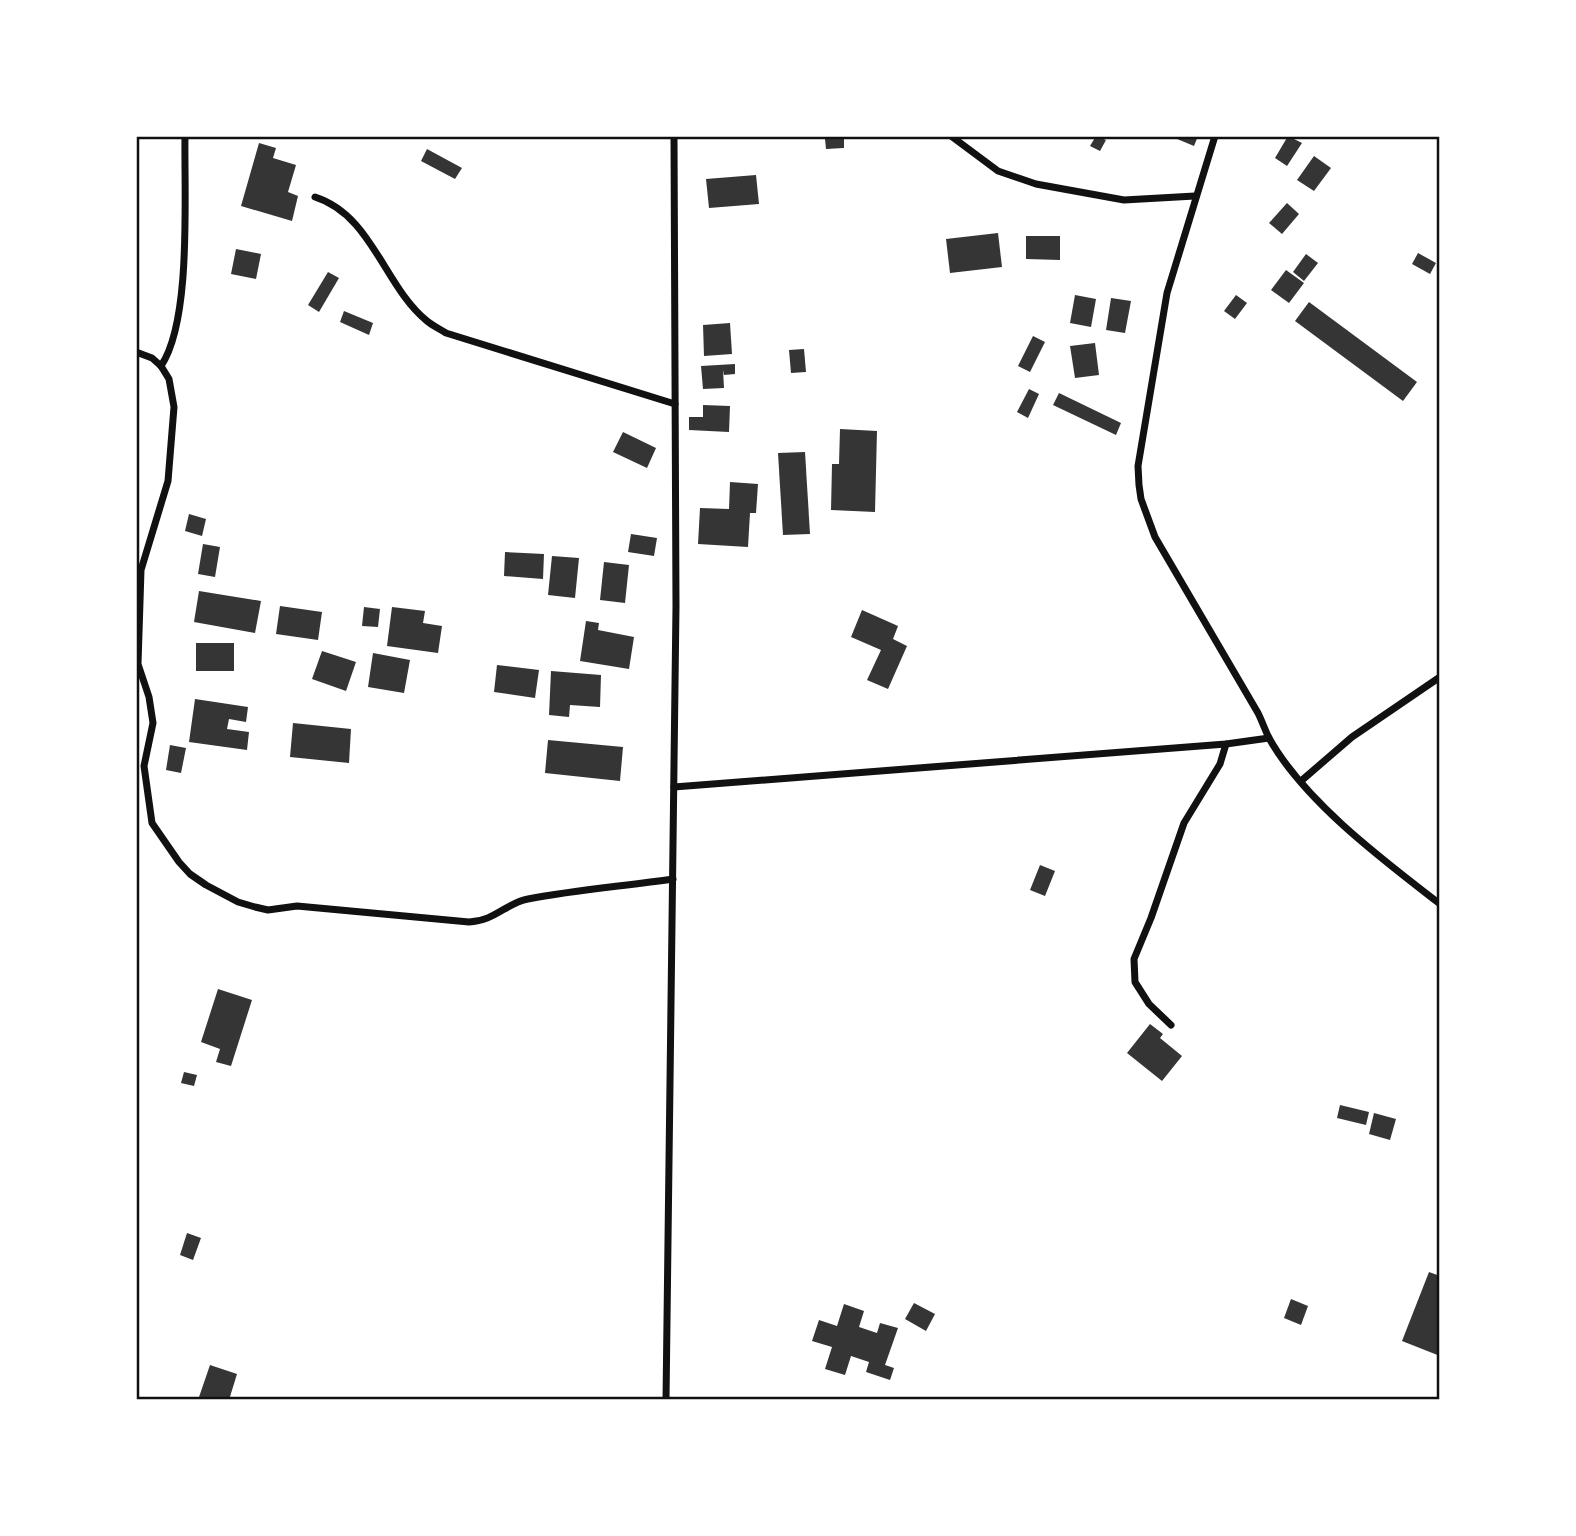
<svg xmlns="http://www.w3.org/2000/svg" width="1576" height="1536" viewBox="0 0 1576 1536" font-family="Cabin,sans-serif">
	<style>
		.building { fill: #353535 }
		.lines { fill: none; stroke-linecap: round; stroke-linejoin: round }
		.minor { stroke: #111; stroke-width: 7 }
		.neatline { fill: none; stroke: #111; stroke-width: 2.5 }
	</style>
	<rect width="100%" height="100%" fill="#fff"/>
	<g class="building">
		<path d="M1096 136 1106 140 1100 151 1090 146Z"/>
		<path d="M1170 136H1198L1194 146Z"/>
		<path d="M1288 136 1302 143 1287 166 1275 158Z"/>
		<path d="M844 137V148L826 149 825 139Z"/>
		<path d="M259 143 276 148 273 158 296 165 288 192 298 196 292 221 241 206Z"/>
		<path d="M427 149 462 168 455 179 421 161Z"/>
		<path d="M1314 156 1331 168 1314 191 1297 180Z"/>
		<path d="M756 175 759 204 709 208 706 179Z"/>
		<path d="M1287 203 1299 214 1282 234 1269 223Z"/>
		<path d="M998 233 1002 267 950 273 946 239Z"/>
		<path d="M1026 236H1060V260L1026 259Z"/>
		<path d="M236 249 261 254 256 279 231 274Z"/>
		<path d="M1418 253 1436 263 1430 274 1412 264Z"/>
		<path d="M1306 254 1318 263 1304 281 1293 272Z"/>
		<path d="M1286 270 1304 283 1289 303 1271 290Z"/>
		<path d="M328 272 339 278 319 312 308 305Z"/>
		<path d="M1075 295 1096 299 1091 327 1070 323Z"/>
		<path d="M1236 295 1247 303 1235 319 1224 311Z"/>
		<path d="M1111 298 1131 301 1125 333 1106 330Z"/>
		<path d="M1309 302 1417 382 1403 401 1295 321Z"/>
		<path d="M344 311 373 323 369 335 340 322Z"/>
		<path d="M730 323 732 354 704 356 703 325Z"/>
		<path d="M1033 336 1045 342 1030 372 1018 366Z"/>
		<path d="M1095 343 1099 375 1075 378 1070 346Z"/>
		<path d="M804 349 806 372 791 373 789 350Z"/>
		<path d="M735 364V374L724 375 723 370 724 388 703 389 701 366Z"/>
		<path d="M1029 389 1039 394 1028 418 1017 412Z"/>
		<path d="M1059 393 1121 423 1116 435 1053 405Z"/>
		<path d="M703 405 730 406 729 432 689 430V417H703Z"/>
		<path d="M840 429 877 431 875 512 831 510 832 464H839Z"/>
		<path d="M623 432 656 448 647 468 613 452Z"/>
		<path d="M805 452 810 534 783 535 778 453Z"/>
		<path d="M730 482 758 484 756 513H750L748 547 698 544 700 508 729 509Z"/>
		<path d="M189 514 206 519 202 536 185 531Z"/>
		<path d="M631 534 657 538 654 556 628 552Z"/>
		<path d="M203 544 220 547 215 577 198 574Z"/>
		<path d="M505 552 544 554 543 579 504 576Z"/>
		<path d="M552 556 579 558 575 598 548 595Z"/>
		<path d="M604 562 629 565 625 603 600 600Z"/>
		<path d="M199 591 261 601 255 633 194 622Z"/>
		<path d="M280 606 322 612 318 640 276 634Z"/>
		<path d="M364 607 380 609 378 627 362 626Z"/>
		<path d="M392 607 425 611 423 623 442 626 438 653 387 646Z"/>
		<path d="M862 610 898 626 893 639 907 646 888 689 867 680 881 650 851 637Z"/>
		<path d="M586 621 599 623 598 630 634 637 629 669 580 661Z"/>
		<rect x="196" y="643" width="38" height="28"/>
		<path d="M322 651 356 662 346 691 312 679Z"/>
		<path d="M373 653 410 660 404 693 368 687Z"/>
		<path d="M497 665 539 670 535 698 494 692Z"/>
		<path d="M551 671 601 675 600 707 570 705 569 717 549 715Z"/>
		<path d="M195 699 248 707 246 722 229 719 227 729 249 732 247 750 189 742Z"/>
		<path d="M293 723 351 729 349 763 290 757Z"/>
		<path d="M548 740 623 747 620 781 545 773Z"/>
		<path d="M170 745 186 748 181 773 166 770Z"/>
		<path d="M1040 865 1055 871 1045 896 1030 890Z"/>
		<path d="M218 989 252 1000 231 1066 216 1062 220 1049 201 1042Z"/>
		<path d="M1150 1024 1163 1034 1160 1038 1182 1056 1162 1081 1127 1053Z"/>
		<path d="M184 1072 197 1075 194 1086 181 1083Z"/>
		<path d="M1340 1105 1369 1112 1366 1125 1337 1118Z"/>
		<path d="M1374 1113 1396 1119 1390 1140 1369 1134Z"/>
		<path d="M187 1233 201 1238 193 1260 180 1255Z"/>
		<path d="M1429 1272 1440 1276V1356L1402 1341Z"/>
		<path d="M1291 1299 1308 1306 1301 1325 1284 1318Z"/>
		<path d="M914 1303 935 1314 926 1331 905 1319Z"/>
		<path d="M844 1304 864 1311 859 1327 877 1333 880 1323 898 1328 885 1365 894 1368 890 1380 866 1372 869 1362 851 1356 845 1375 825 1369 832 1347 812 1341 819 1320 837 1326Z"/>
		<path d="M210 1365 237 1374 229 1400H198Z"/>
	</g>
	<g class="lines">
		<g class="minor">
			<path d="M951 136 998 171 1036 184 1124 200 1195 196"/>
			<path d="M1215 136 1167 293 1138 466 1139 485 1141 499 1155 537 1258 713C1262 721 1265 730 1269 738 1304 801 1383 860 1440 904"/>
			<path d="M315 197C372 215 384 286 427 321 433 326 440 329 446 333L675 404"/>
			<path d="M136 352 152 358 161 366 169 379 174 407 168 481 141 570 138 664 149 697 153 723 144 766 152 823 179 862 190 874 206 885 238 902 255 907 268 910 297 906 469 922C495 921 506 903 528 899 576 890 625 886 673 879"/>
			<path d="M161 366C192 320 184 194 185 136"/>
			<path d="M1301 781 1352 737 1440 677"/>
			<path d="M674 787 1226 744 1269 738"/>
			<path d="M1171 1025 1149 1004 1135 982 1134 959 1151 918 1184 823 1220 764 1226 744"/>
			<path d="M666 1400 676 606 674 136"/>
		</g>
	</g>
	<rect width="1576" height="1536" fill="none" stroke="#ffffff" stroke-width="276"/>
	<rect x="138" y="138" width="1300" height="1260" class="neatline"/>
</svg>
